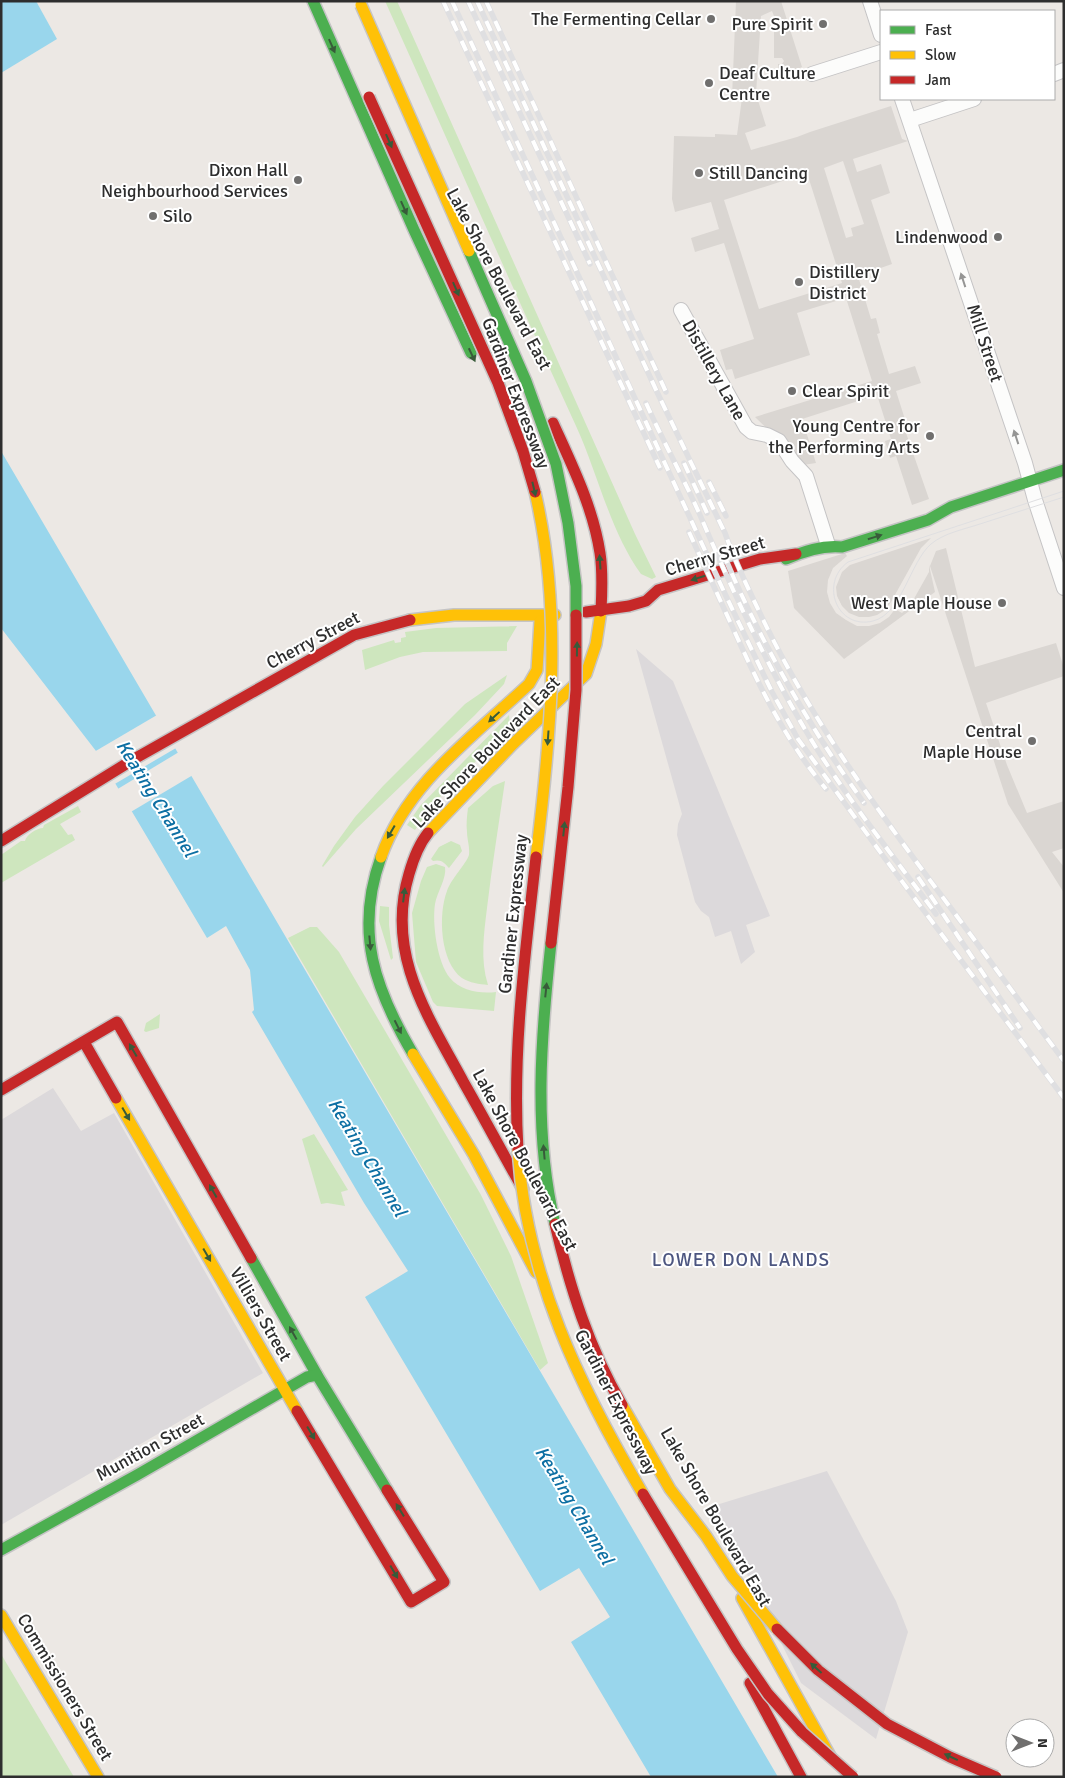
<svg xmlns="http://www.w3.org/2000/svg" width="1065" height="1778" viewBox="0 0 1065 1778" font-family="Signika,sans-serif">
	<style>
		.industrial { fill: #dcd9db }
		.green { fill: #cee6be }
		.plaza { fill: #dad6d2; fill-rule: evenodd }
		.water { fill: #99d6ec }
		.pier { fill: #ece8e4 }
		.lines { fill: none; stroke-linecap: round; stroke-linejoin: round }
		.street-casing { stroke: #c5c4c5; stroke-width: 16 }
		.fast-casing { stroke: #c5c4c5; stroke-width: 14 }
		.slow-casing { stroke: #c5c4c5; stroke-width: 14 }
		.jam-casing { stroke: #c5c4c5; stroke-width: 14 }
		.street { stroke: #fcfcfb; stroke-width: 14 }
		.fast { stroke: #4caf50; stroke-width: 11 }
		.slow { stroke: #ffc107; stroke-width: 11 }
		.jam { stroke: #c62828; stroke-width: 11 }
		.tram { stroke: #dfdfe1; stroke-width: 1 }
		.rail-casing { stroke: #dfdfe1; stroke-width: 5.5 }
		.rail { stroke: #fff; stroke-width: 4; stroke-dasharray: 11; stroke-linecap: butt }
		.fast-bridge-casing { stroke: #c6c5c4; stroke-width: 14; stroke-linecap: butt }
		.slow-bridge-casing { stroke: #c6c5c4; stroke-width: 14; stroke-linecap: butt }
		.jam-bridge-casing { stroke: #c6c5c4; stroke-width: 14; stroke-linecap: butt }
		.fast-bridge { stroke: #4caf50; stroke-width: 11 }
		.slow-bridge { stroke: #ffc107; stroke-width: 11 }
		.jam-bridge { stroke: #c62828; stroke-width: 11 }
		.oneway { fill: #385b3a }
		.oneway2 { fill: #959594 }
		.poi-dot { fill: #706f6e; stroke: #fff; stroke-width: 2 }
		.labels { text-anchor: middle; stroke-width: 4; stroke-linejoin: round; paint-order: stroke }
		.poi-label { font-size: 18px; fill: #2e2e2e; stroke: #fff; text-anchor: end }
		.street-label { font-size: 18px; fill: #2e2e2e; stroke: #fff }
		.water-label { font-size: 19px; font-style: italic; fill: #0d6fa3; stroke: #fff }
		.neighbourhood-label { font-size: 19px; letter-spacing: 1px; fill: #4d5680; stroke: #fff }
	</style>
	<rect width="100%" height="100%" fill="#ece8e4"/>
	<g class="industrial">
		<path d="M636 649 673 681 770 916 746 925 755 952 741 964 731 931 715 937 709 917 701 911 695 902 677 835 678 824 682 814Z"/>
		<path d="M53 1088 81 1131 114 1113 263 1373 1 1525V1120Z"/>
		<path d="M827 1471 896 1601 908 1632 876 1739 801 1683 713 1506Z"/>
	</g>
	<g class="green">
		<path d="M385 1H397L635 534 656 577 652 579 641 574C610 531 598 474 576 426 511 285 449 143 385 1Z"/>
		<path d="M517 626 507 643V651L423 652 400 657 365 670 362 650 394 640 395 643 401 642V638L406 637 405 632 436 628Z"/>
		<path d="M507 675 504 684 475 715 356 829 323 867 322 866 334 846 355 817 383 786 465 704Z"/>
		<path d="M509 715 510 727 436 801 415 830 407 825 420 806Z"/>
		<path d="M505 781C499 823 492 865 487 908 484 933 480 960 488 985 479 984 470 983 462 978 440 962 438 914 447 891 451 879 466 864 469 855 470 847 467 839 467 832 466 824 467 816 468 808L493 786Z"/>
		<path d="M78 806 81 812 60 824 68 835 72 834 75 840 1 883V855L21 841H25C26 835 37 828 43 828L44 825Z"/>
		<path d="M451 841 460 845 462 851 449 868C444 863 442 859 433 861L431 859 439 847Z"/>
		<path d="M436 864 445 867C447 878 437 892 435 904 432 923 437 963 450 978 461 991 480 994 496 992L494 1011 437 1006 433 1002 416 962 412 913 421 881 427 867Z"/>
		<path d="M380 906 389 907V925L393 958 391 960 379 921Z"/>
		<path d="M310 927H317L339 952 481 1195 511 1256 548 1363 540 1370 288 938Z"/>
		<path d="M160 1014 159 1028 146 1032 144 1031 146 1023Z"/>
		<path d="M314 1134 348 1190 341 1192 345 1206 327 1203 321 1204 302 1139Z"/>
		<path d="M1 1654 74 1777H1Z"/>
	</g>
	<g class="plaza">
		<path d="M736 1H781L802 67 793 71 792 77 781 76V74H778V64H782L784 61 782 58H774V16L772 11 761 16 756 94 766 126 745 133 751 150 797 137 810 132 891 106 902 139 908 141 853 159 857 172 881 164 890 193 871 200 892 264 858 276 871 319 876 318 880 333 877 334 889 374 915 366 921 383 896 391 908 429 905 430 929 499 912 505 896 456 890 458 885 441 891 439 877 395 802 419 816 463 803 465 779 440 755 417 872 381 846 298 797 313 810 355 735 379 732 369 726 370 720 350 754 339 724 243 695 252 691 238 719 229 711 202 675 212 672 199 674 136 715 137V134L737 135 742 98 732 97ZM843 161 864 224 851 228 853 236 846 238 824 168ZM807 173 842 283 759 309 724 200Z"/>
		<path d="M931 538 921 548 891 602 885 610 877 615 869 617H859L849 613 842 606 837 596 836 587 842 572 850 565Z"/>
		<path d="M946 548 975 667 1056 643 1064 668V676L986 703 1007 765 1027 813 1064 801V848L1052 852 1064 867V893L1008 804 930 566 936 551Z"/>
		<path d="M845 553 847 556 833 568 828 580 827 592 830 603 836 613 846 620 857 626H869L880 623 889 617 895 609 902 613 911 604 929 572V565L935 592 844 659 794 608 788 571Z"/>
	</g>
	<g class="water">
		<path d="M1 1H36L57 39 1 73Z"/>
		<path d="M1 451 778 1777H651L571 1642 610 1617 579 1568 540 1591 365 1297 408 1271 364 1203 252 1012 254 1010 250 970 226 926 207 938 96 751 1 628Z"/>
	</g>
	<g class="pier">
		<path d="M157 715 176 748 113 785 94 752Z"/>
		<path d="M179 752 193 775 129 813 116 790Z"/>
	</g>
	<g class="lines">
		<g class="street-casing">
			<g id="street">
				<path d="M870 1 881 35"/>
				<path d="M812 74 881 52"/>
				<path d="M1054 74 1064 70"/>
				<path d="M902 99 1025 463 1035 500 1064 588"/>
				<path d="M910 120 974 99"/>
				<path d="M681 310 746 427 752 432 767 435 779 441 792 461 806 476 828 545"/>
			</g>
		</g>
		<g class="fast-casing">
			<g id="fast">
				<path d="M313 1 414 230 471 353"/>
				<path d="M786 559C804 551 822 545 842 547L928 520 951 507 1064 470"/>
				<path d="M381 857C354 932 375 989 413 1054"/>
				<path d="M251 1258 317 1375 387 1490"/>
				<path d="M1 1550 137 1475 307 1377 317 1375"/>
			</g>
		</g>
		<g class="slow-casing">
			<g id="slow">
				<path d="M410 620 454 615H555"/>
				<path d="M428 833 513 744 586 674 596 644 601 611"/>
				<path d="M381 857C407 783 474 736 529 684L537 670 540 621"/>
				<path d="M413 1054 474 1155 536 1272"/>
				<path d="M116 1098 297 1411"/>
				<path d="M742 1598 830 1756"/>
				<path d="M1 1615 98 1777"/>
			</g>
		</g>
		<g class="jam-casing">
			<g id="jam">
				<path d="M553 423C572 465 593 507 600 553 603 572 602 592 601 611"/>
				<path d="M586 612 629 606 646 601 658 590 760 559 796 554"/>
				<path d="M134 759 354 635 410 620"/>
				<path d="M428 833C419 844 413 860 409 874 385 954 428 1016 464 1083 484 1118 503 1154 523 1189"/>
				<path d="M1 841 126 764"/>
				<path d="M84 1042 116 1098"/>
				<path d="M1 1090 117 1022 251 1258"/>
				<path d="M297 1411 411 1602 444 1582 387 1490"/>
				<path d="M750 1683 801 1777"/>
			</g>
		</g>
		<use href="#street" class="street"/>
		<use href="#fast" class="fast"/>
		<use href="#slow" class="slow"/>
		<use href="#jam" class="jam"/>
		<path class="tram" d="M1064 491 848 562C819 583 837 630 873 621 902 614 910 562 931 544 944 533 965 529 980 524 1008 515 1036 506 1064 497"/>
		<g class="rail-casing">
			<g id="rail">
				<path d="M443 1 660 468"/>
				<path d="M452 1 726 596 772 692 798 739 886 860 1064 1098"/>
				<path d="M468 1 590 264"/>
				<path d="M477 1 657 392 725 533C734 559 746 584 758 609 806 712 871 801 938 891 981 948 1022 1005 1064 1061"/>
				<path d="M486 1 666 392"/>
				<path d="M646 403C663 441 683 477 700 515 730 585 761 653 799 719 838 788 889 850 936 914"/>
				<path d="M684 463 707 513"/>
				<path d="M709 482 726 516"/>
				<path d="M689 532C705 567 721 602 737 637 762 692 787 742 826 789"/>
				<path d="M723 553C760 641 808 725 864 803"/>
				<path d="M918 877 1020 1028"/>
			</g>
		</g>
		<use href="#rail" class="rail"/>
		<g class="fast-bridge-casing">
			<g id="fast-bridge">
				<path d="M469 251 526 381 556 464 568 523 576 586V615"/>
				<path d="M551 943C541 1036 533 1132 555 1224"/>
			</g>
		</g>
		<g class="slow-bridge-casing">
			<g id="slow-bridge">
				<path d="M361 5 469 251"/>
				<path d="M535 492C563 612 551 736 536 857"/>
				<path d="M518 1150C526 1276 580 1387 643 1494"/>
				<path d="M622 1405 670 1489 706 1536 732 1576 777 1629"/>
			</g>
		</g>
		<g class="jam-bridge-casing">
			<g id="jam-bridge">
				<path d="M369 97 498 383 523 451 535 492"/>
				<path d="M551 943 568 787 576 690V615"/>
				<path d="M518 1150C512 1051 525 955 536 857"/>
				<path d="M555 1224C570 1288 589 1348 622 1405"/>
				<path d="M643 1494 737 1649 768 1694 802 1732 853 1777"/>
				<path d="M777 1629 818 1670 887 1724 950 1757 996 1777"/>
			</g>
		</g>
		<use href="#fast-bridge" class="fast-bridge"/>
		<use href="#slow-bridge" class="slow-bridge"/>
		<use href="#jam-bridge" class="jam-bridge"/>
	</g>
	<defs><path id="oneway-solid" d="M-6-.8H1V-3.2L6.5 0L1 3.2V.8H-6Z" transform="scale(1.25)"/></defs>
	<g class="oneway">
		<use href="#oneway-solid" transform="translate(332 46) rotate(66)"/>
		<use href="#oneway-solid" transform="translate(389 141) rotate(66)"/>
		<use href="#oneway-solid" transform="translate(404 208) rotate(66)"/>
		<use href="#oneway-solid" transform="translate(456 289) rotate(66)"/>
		<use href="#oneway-solid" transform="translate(472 355) rotate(65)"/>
		<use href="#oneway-solid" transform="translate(534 489) rotate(77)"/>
		<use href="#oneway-solid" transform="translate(875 537) rotate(-17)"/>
		<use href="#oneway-solid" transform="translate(600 562) rotate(-94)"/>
		<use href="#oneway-solid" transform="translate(698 578) rotate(163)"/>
		<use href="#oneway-solid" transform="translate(577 649) rotate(-89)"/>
		<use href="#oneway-solid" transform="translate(494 717) rotate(137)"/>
		<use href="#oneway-solid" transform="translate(548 738) rotate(94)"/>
		<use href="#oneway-solid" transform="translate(564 829) rotate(-84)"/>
		<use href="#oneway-solid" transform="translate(391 832) rotate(120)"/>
		<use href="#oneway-solid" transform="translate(404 895) rotate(-83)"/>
		<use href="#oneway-solid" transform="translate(370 943) rotate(85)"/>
		<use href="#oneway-solid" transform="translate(546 990) rotate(-84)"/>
		<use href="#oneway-solid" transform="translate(398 1027) rotate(63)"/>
		<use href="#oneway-solid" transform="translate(133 1050) rotate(-120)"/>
		<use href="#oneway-solid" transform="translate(126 1114) rotate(60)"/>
		<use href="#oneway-solid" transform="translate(544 1152) rotate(-95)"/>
		<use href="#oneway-solid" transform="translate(213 1191) rotate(-119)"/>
		<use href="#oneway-solid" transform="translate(207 1255) rotate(60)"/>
		<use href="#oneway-solid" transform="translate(293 1333) rotate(-119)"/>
		<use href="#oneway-solid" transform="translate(311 1433) rotate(59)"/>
		<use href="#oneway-solid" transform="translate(400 1510) rotate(-122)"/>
		<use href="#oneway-solid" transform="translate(394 1572) rotate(60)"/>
		<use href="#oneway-solid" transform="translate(816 1668) rotate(-138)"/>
		<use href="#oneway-solid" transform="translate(951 1757) rotate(-155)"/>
	</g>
	<g class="oneway2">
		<use href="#oneway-solid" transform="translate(963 280) rotate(-108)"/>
		<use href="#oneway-solid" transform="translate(1016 437) rotate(-108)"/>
	</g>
	<g class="poi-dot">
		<circle cx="711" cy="19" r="5"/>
		<circle cx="823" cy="24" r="5"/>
		<circle cx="709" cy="83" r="5"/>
		<circle cx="699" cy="173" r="5"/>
		<circle cx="298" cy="180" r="5"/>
		<circle cx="153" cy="216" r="5"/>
		<circle cx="998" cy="237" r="5"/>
		<circle cx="799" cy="282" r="5"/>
		<circle cx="792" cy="391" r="5"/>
		<circle cx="930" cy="436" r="5"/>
		<circle cx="1002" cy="603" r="5"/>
		<circle cx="1032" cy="741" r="5"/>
	</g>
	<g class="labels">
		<g class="poi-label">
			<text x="701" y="25">The Fermenting Cellar</text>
			<text x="813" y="30">Pure Spirit</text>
			<text x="719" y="79" text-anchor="start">Deaf Culture<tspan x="719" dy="21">Centre</tspan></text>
			<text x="288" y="176">Dixon Hall<tspan x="288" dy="21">Neighbourhood Services</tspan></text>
			<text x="709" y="179" text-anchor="start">Still Dancing</text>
			<text x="163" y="222" text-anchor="start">Silo</text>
			<text x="988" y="243">Lindenwood</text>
			<text x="809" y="278" text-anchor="start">Distillery<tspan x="809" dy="21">District</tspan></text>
			<text x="802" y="397" text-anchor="start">Clear Spirit</text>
			<text x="920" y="432">Young Centre for<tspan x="920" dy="21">the Performing Arts</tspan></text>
			<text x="992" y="609">West Maple House</text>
			<text x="1022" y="737">Central<tspan x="1022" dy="21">Maple House</tspan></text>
		</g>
		<g class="street-label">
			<text transform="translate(499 279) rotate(62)" y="6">Lake Shore Boulevard East</text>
			<text transform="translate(985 343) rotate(72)" y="6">Mill Street</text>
			<text transform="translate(714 370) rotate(61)" y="6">Distillery Lane</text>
			<text transform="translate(516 393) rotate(69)" y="6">Gardiner Expressway</text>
			<text transform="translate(715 556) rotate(-16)" y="6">Cherry Street</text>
			<text transform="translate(313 640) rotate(-28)" y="6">Cherry Street</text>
			<text transform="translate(486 752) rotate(-46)" y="6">Lake Shore Boulevard East</text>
			<text transform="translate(513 914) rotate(-84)" y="6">Gardiner Expressway</text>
			<text transform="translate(525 1160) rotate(62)" y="6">Lake Shore Boulevard East</text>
			<text transform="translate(261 1314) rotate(60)" y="6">Villiers Street</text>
			<text transform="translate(616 1402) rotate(63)" y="6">Gardiner Expressway</text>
			<text transform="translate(150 1447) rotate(-29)" y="6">Munition Street</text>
			<text transform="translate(716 1517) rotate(60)" y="6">Lake Shore Boulevard East</text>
			<text transform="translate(65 1687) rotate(59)" y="6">Commissioners Street</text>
		</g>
		<g class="water-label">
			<text transform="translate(157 798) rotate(58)" y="7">Keating Channel</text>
			<text transform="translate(368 1157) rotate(59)" y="7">Keating Channel</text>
			<text transform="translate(575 1505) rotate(59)" y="7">Keating Channel</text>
		</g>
		<g class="neighbourhood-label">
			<text x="741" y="1266">LOWER DON LANDS</text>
		</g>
	</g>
	<rect width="1065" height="1778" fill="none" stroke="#2e2e2e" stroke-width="5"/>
	<rect x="880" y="10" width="175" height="90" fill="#ffffff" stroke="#ababab"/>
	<rect x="890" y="26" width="25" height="8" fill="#4caf50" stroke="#ababab"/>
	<text x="925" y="35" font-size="15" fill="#2e2e2e">Fast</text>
	<rect x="890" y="51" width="25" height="8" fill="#ffc107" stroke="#ababab"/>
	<text x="925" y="60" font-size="15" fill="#2e2e2e">Slow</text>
	<rect x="890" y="76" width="25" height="8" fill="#c62828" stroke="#ababab"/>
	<text x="925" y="85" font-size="15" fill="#2e2e2e">Jam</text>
	<g transform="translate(1030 1743) rotate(90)"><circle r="24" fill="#ffffff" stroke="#ababab"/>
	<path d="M0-4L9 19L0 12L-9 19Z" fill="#706f6e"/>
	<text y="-8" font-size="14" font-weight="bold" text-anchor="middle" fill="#2e2e2e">N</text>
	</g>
</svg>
